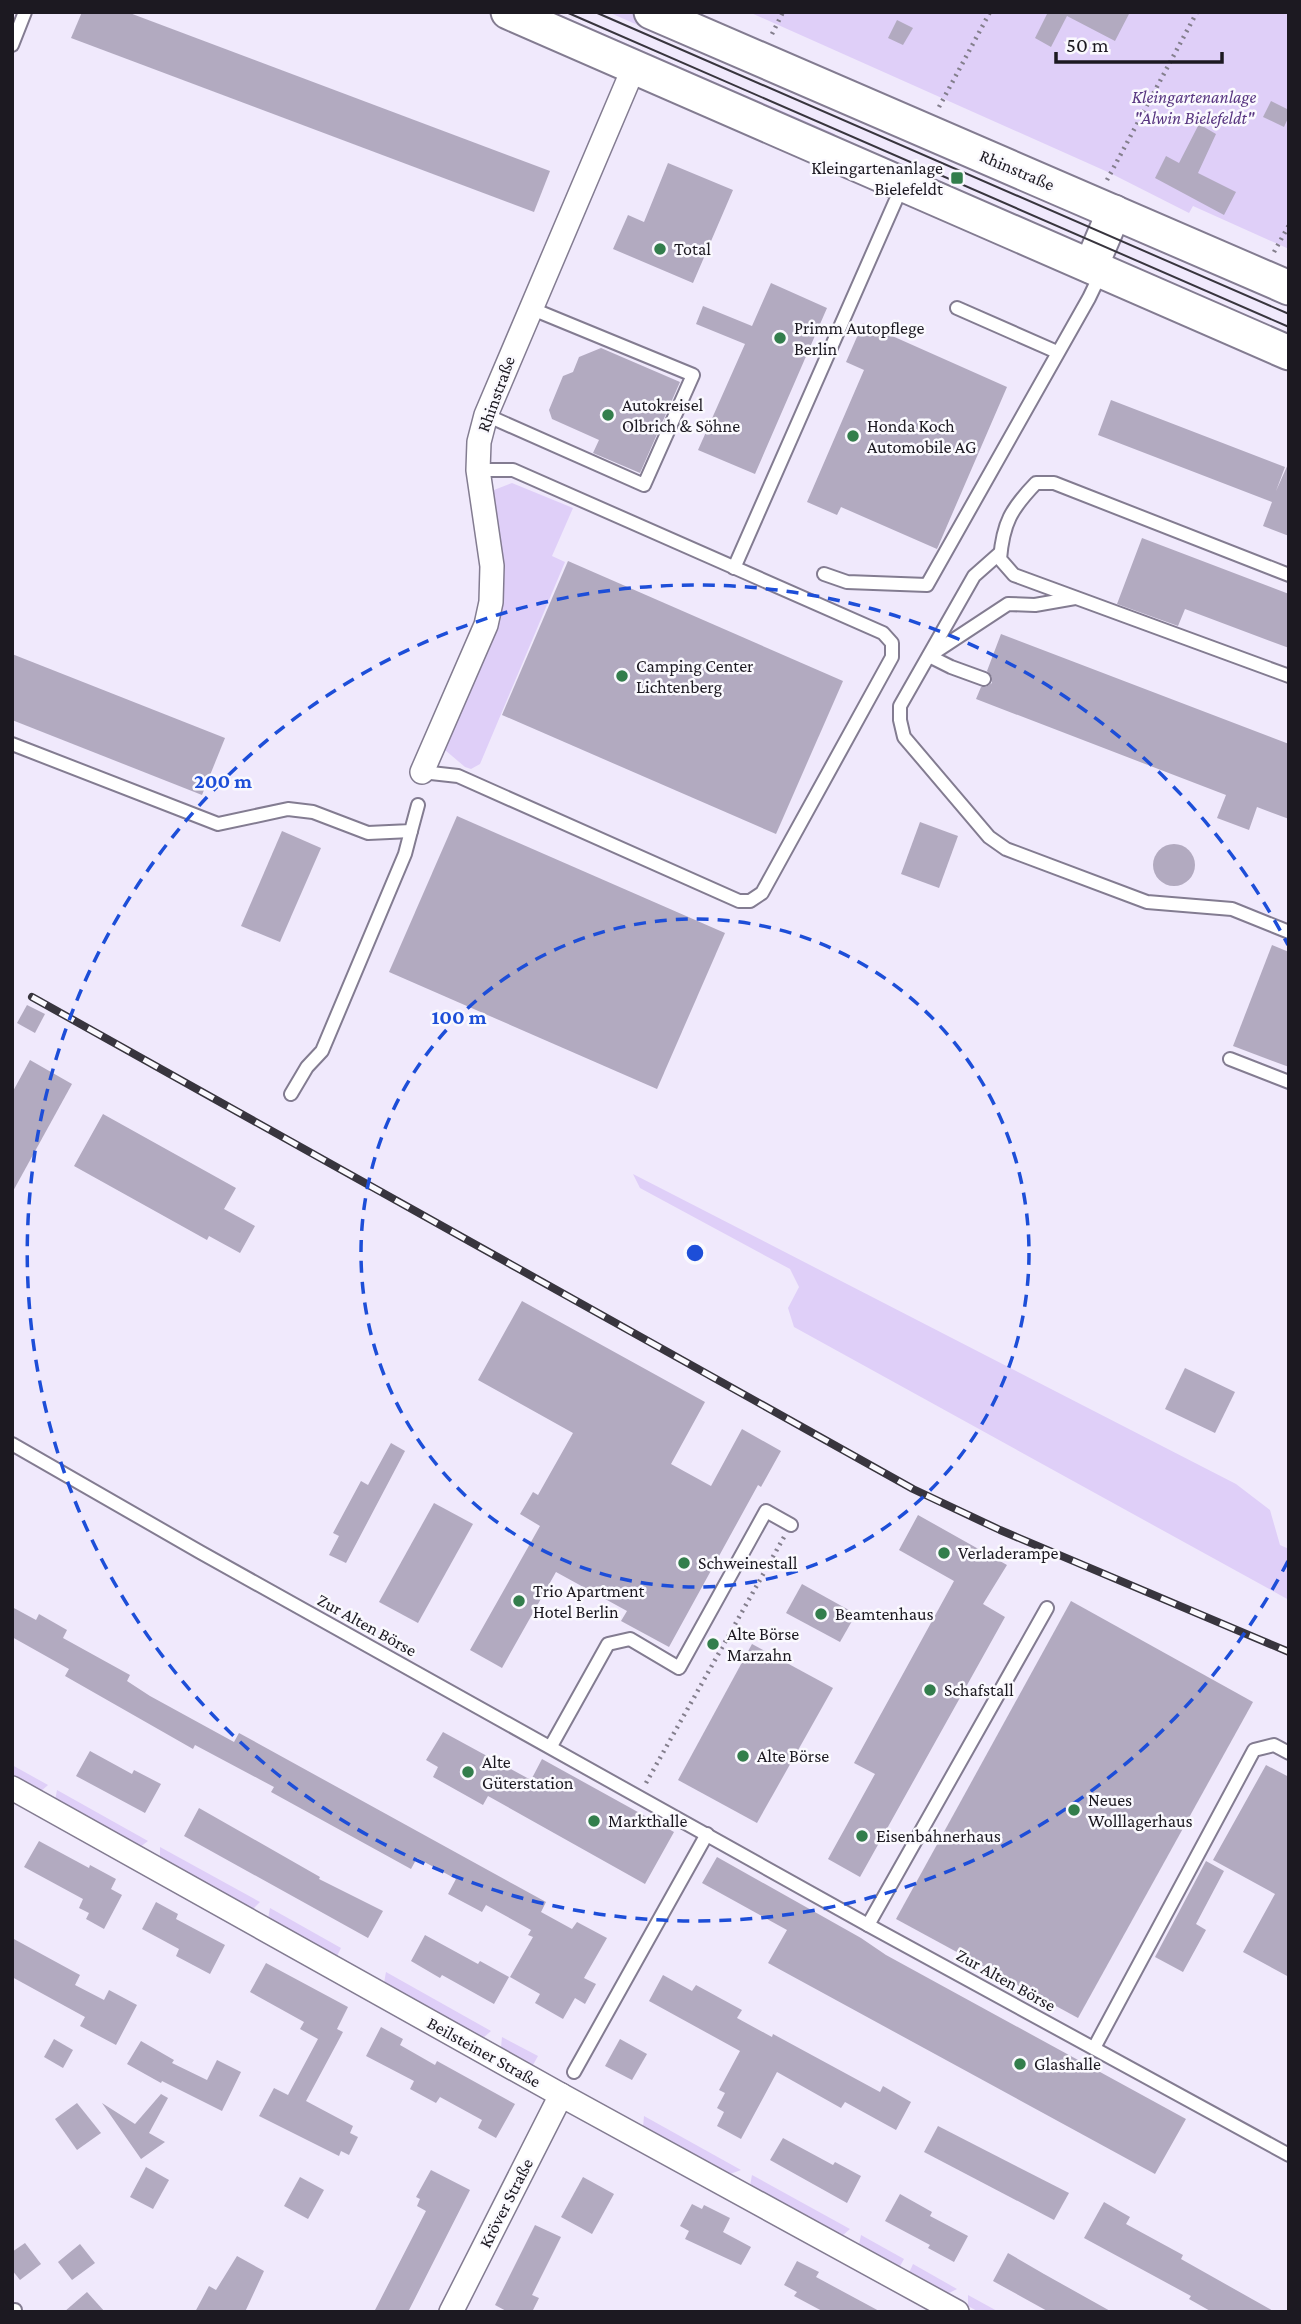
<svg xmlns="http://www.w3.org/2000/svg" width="1301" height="2324" viewBox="0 0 1301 2324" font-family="'Crimson Pro',serif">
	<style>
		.green { fill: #dfcff8 }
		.building { fill: #b2aac0 }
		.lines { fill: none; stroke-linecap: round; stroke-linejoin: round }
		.lane-casing { stroke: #837c91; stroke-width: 16 }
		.street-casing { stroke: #837c91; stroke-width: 26 }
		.secondary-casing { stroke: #837c91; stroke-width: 37 }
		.path { stroke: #837e8c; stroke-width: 4.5; stroke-dasharray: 2 5; stroke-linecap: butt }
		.lane { stroke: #fff; stroke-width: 12 }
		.street { stroke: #fff; stroke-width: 23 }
		.secondary { stroke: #fff; stroke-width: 33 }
		.tram { stroke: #38353e; stroke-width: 2 }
		.rail-casing { stroke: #38353e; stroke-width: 8 }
		.rail { stroke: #faf9fe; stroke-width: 5; stroke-dasharray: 16; stroke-linecap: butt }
		.ring { fill: none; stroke: #1d4ed8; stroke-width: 3.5; stroke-dasharray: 12 9 }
		.poi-dot { fill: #337e4c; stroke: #faf9fe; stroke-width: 2.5 }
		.labels { text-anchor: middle; stroke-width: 5; stroke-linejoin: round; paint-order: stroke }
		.park-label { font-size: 18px; font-style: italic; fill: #583681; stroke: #faf9fe }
		.poi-label { font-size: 18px; fill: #1c1921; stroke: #faf9fe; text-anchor: start }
		.street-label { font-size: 18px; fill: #1c1921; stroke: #faf9fe }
		.centre { fill: #1d4ed8; stroke: #faf9fe; stroke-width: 3.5 }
		.ring-label { font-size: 21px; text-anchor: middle; font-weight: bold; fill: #1d4ed8; stroke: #faf9fe; stroke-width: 5; stroke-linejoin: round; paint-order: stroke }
	</style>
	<rect width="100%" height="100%" fill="#f0e9fc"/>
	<g class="green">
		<path d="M535 12H554L835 134 832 141Z"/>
		<path d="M608 12H627L846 107 843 115Z"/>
		<path d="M749 12H1289V249L1193 206 1189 213 1110 173Z"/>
		<path d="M512 483 573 508 552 556 565 562 480 764 471 769 465 767 445 750 500 617 502 575 493 507 494 490Z"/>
		<path d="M633 1174 1236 1484 1270 1510 1280 1545 1289 1549V1600L794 1327 788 1308 799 1287 790 1269 640 1188Z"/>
		<path d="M12 1765 48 1785 40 1792 12 1777Z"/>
		<path d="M57 1790 148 1841 140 1847 55 1801Z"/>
		<path d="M160 1847 260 1902 252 1910 160 1860Z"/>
		<path d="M270 1908 341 1948 337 1956 268 1919Z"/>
		<path d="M386 1972 491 2031 483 2038 384 1983Z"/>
		<path d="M502 2037 538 2056 533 2065 501 2047Z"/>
		<path d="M644 2116 741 2170 730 2174 643 2127Z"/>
		<path d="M752 2175 850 2229 842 2236 750 2186Z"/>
		<path d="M861 2235 904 2259 899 2268 859 2245Z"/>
		<path d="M913 2264 957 2289 947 2294 909 2273Z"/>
		<path d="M968 2295 999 2312H979L968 2306Z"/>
	</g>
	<g class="building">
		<path d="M82 12H127L550 171 534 212 71 38Z"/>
		<path d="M1048 12H1130L1115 41 1067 16 1051 47 1035 38Z"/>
		<path d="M897 20 913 28 903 45 888 38Z"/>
		<path d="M1271 101 1289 110V116L1284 127 1263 117Z"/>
		<path d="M1199 124 1216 134 1198 173 1236 192 1224 215 1155 178 1166 156 1179 163Z"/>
		<path d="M668 163 733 190 693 283 613 249 628 215 644 222Z"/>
		<path d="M771 283 827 308 755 474 698 450 745 344 696 324 703 306 752 326Z"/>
		<path d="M863 323 1007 387 937 549 841 507 837 515 807 502 864 370 846 362Z"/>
		<path d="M601 348 680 382 640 473 593 453 599 440 552 419 549 410 563 376 573 372 579 357Z"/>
		<path d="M1111 400 1285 467 1276 491 1289 462V536L1263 526 1272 502 1098 435Z"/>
		<path d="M1142 538 1289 594V648L1185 609 1178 626 1117 604Z"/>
		<path d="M568 561 843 681 776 834 502 715Z"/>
		<path d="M1001 634 1289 744V819L1257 807 1249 830 1217 818 1226 795 976 699 981 687H986L992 683V677L987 671Z"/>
		<path d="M12 654 225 738 202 795 12 720Z"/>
		<path d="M457 816 725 933 657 1089 389 972Z"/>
		<path d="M920 822 958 836 939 888 901 874Z"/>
		<path d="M282 831 321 848 280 942 241 926Z"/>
		<circle cx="1174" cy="865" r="21"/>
		<path d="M1272 945 1289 952V1067L1233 1046Z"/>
		<path d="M27 1005 45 1014 35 1033 17 1023Z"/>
		<path d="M30 1060 72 1084 12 1193V1093Z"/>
		<path d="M103 1114 236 1188 224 1209 255 1226 240 1253 209 1236 207 1240 74 1166Z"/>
		<path d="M522 1301 705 1402 671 1464 711 1486 742 1429 781 1451 761 1487 758 1485 669 1647 621 1621 627 1611 556 1572 502 1668 470 1650 540 1526 520 1514 533 1492 538 1495 573 1433 478 1380Z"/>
		<path d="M1185 1368 1235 1392 1215 1433 1165 1409Z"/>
		<path d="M391 1443 405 1451 346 1563 329 1555 339 1536 333 1533 361 1481 368 1485Z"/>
		<path d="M434 1503 473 1524 418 1623 379 1602Z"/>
		<path d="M918 1515 1007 1565 983 1604 1005 1617 860 1877 828 1859 875 1774 854 1763 954 1581 899 1550Z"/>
		<path d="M802 1584 856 1614 840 1642 786 1613Z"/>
		<path d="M1071 1601 1253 1702 1078 2018 896 1919Z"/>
		<path d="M12 1607 36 1620 39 1614 67 1630 63 1638 130 1675 127 1681 150 1696 234 1742 239 1733 515 1885 546 1902 541 1912 572 1929 577 1922 607 1938 584 1978 596 1984 585 2004 575 1998 563 2019 535 2003 540 1994 510 1977 533 1937 528 1935 531 1930 486 1905 482 1912 448 1894 456 1879 417 1858 411 1869 271 1792 274 1787 195 1745 193 1749 65 1676 69 1669 12 1637Z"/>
		<path d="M752 1644 833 1688 757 1823 678 1780Z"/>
		<path d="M443 1732 531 1780 542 1759 674 1832 645 1884 488 1796 483 1805 433 1777 438 1767 426 1760Z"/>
		<path d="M90 1751 132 1774 134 1770 161 1784 145 1813 76 1776Z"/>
		<path d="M1266 1765 1289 1777V1977L1243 1952 1275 1894 1213 1860Z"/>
		<path d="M199 1808 320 1877 319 1879 383 1911 368 1938 184 1836Z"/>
		<path d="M39 1841 89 1868 90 1865 116 1879 111 1889 122 1895 104 1929 86 1919 89 1913 79 1908 83 1899 24 1867Z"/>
		<path d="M717 1857 861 1938 886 1955 1186 2119 1155 2174 768 1963 787 1930 702 1883Z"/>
		<path d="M1206 1861 1224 1871 1196 1924 1206 1930 1183 1972 1155 1957Z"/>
		<path d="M156 1902 178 1914 176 1919 225 1945 210 1974 176 1956 179 1949 142 1929Z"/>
		<path d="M425 1935 478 1964 480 1961 509 1977 494 2004 442 1975 440 1978 411 1961Z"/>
		<path d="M12 1938 80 1975 75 1985 104 2000 109 1990 137 2005 116 2045 80 2026 85 2017 12 1977Z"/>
		<path d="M266 1963 348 2007 337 2029 343 2032 306 2101 353 2126 350 2133 358 2137 349 2155 341 2151 339 2156 259 2116 274 2088 288 2095 318 2039 300 2029 304 2022 250 1992Z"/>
		<path d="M663 1975 692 1991 696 1985 742 2010 737 2018 772 2037 773 2034 880 2092 883 2086 911 2102 896 2130 845 2102 841 2108 777 2072 741 2139 717 2126 724 2112 717 2108 725 2093 719 2090 740 2051 649 2001Z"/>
		<path d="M381 2027 403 2039 400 2045 435 2065 437 2061 515 2104 496 2138 478 2128 482 2120 440 2097 436 2103 410 2089 414 2081 366 2056Z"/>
		<path d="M54 2039 73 2050 63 2068 44 2057Z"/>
		<path d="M620 2039 647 2054 632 2080 605 2066Z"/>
		<path d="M141 2041 174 2060 172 2063 207 2080 217 2060 241 2072 222 2111 162 2081 161 2083 127 2064Z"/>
		<path d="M161 2094 168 2098 149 2133 165 2142 141 2159 102 2103 135 2124Z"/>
		<path d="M77 2103 101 2133 77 2150 55 2119Z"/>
		<path d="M938 2126 1069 2193 1054 2220 924 2152Z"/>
		<path d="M783 2138 833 2165 835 2162 861 2176 847 2203 770 2160Z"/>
		<path d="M146 2167 169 2180 153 2209 130 2197Z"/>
		<path d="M431 2170 470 2190 408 2312H374L426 2211 417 2206 420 2199 416 2197Z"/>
		<path d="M300 2177 324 2190 308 2219 284 2206Z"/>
		<path d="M583 2177 614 2194 592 2234 561 2217Z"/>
		<path d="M900 2194 932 2212 930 2216 968 2236 954 2262 928 2248 930 2245 885 2221Z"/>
		<path d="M1104 2202 1130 2217 1126 2224 1183 2255 1181 2259 1275 2312H1212L1189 2299 1191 2296 1084 2238Z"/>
		<path d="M692 2204 702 2209 704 2205 730 2218 723 2232 751 2247 741 2265 685 2239 689 2231 680 2226Z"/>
		<path d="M535 2225 561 2237 532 2295 539 2298 532 2312H508L495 2305Z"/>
		<path d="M25 2243 41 2264 20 2280 12 2270V2252Z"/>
		<path d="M80 2244 95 2263 72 2280 58 2262Z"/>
		<path d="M1008 2253 1044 2274 1112 2312H1049L993 2281Z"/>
		<path d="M237 2256 264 2271 245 2312H195L209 2286 216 2290Z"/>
		<path d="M797 2261 819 2272 816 2277 881 2312H824L794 2296 797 2292 784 2285Z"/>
		<path d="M87 2292 105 2312H64Z"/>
	</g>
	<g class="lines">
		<g class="lane-casing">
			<g id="lane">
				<path d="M12 45 25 12"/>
				<path d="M957 308 1057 352"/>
				<path d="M486 415 644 485 693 375 530 308"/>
				<path d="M1000 553 974 576 900 706V720L904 737 989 837 1006 849 1147 902 1232 909 1289 932"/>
				<path d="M734 568 903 184"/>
				<path d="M824 574 847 582 927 585 1089 298 1101 273"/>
				<path d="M1289 575 1054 483H1036C1011 509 1003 523 1000 559L1014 575 1289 676"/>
				<path d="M984 679 951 667 929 656 1008 604 1035 605 1075 598"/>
				<path d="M12 744 218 824 288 809 313 812 368 833 411 831 418 805"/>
				<path d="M422 772 458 776 739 901H750L762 893 892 657V643L883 633 513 470H478"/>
				<path d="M1230 1059 1289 1082"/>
				<path d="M291 1094 307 1067 322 1051 405 854 411 831"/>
				<path d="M12 1444 200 1552 868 1925 1289 2155"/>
				<path d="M551 1746 608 1644 630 1639 679 1668 766 1511 791 1525"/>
				<path d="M868 1925 1047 1608"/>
				<path d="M1094 2048 1254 1750 1274 1745 1289 1753"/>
				<path d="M574 2072 707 1834"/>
				<path d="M13 2312 15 2310"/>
			</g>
		</g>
		<g class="street-casing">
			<g id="street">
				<path d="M422 772 486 625 491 602 492 566 478 470 479 442 486 415 634 67"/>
				<path d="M12 1788 561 2095 957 2312"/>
				<path d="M451 2312 561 2095"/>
			</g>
		</g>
		<g class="secondary-casing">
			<g id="secondary">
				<path d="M508 12 1289 353"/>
				<path d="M651 12 1289 288"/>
				<path d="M1091 266 1114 212"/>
			</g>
		</g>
		<g class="path">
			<path d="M772 34 783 12"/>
			<path d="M939 107 990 12"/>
			<path d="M1107 180 1197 12"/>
			<path d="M1274 252 1289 225"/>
			<path d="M646 1783 784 1537"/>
		</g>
		<use href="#lane" class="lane"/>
		<use href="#street" class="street"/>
		<use href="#secondary" class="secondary"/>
		<g class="tram">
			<path d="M566 12 1289 327"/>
			<path d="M595 12 1289 314"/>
		</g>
		<g class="rail-casing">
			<path id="rail" d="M32 997 913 1489 1000 1530 1289 1652"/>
		</g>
		<use href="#rail" class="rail"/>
	</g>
	<g class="ring">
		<circle cx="695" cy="1253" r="334"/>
		<path d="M1288 1561A668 668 0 1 1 1288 945"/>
	</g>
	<g class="poi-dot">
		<rect x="950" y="171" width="14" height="14" rx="3.5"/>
		<circle cx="660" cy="249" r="7"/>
		<circle cx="780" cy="338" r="7"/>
		<circle cx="608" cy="415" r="7"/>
		<circle cx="853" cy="436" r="7"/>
		<circle cx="622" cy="676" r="7"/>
		<circle cx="944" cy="1553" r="7"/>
		<circle cx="684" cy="1563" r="7"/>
		<circle cx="519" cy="1601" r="7"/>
		<circle cx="821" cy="1614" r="7"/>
		<circle cx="713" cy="1644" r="7"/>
		<circle cx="930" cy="1690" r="7"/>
		<circle cx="743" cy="1756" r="7"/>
		<circle cx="468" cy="1772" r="7"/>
		<circle cx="1074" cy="1810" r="7"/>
		<circle cx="594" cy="1821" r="7"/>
		<circle cx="862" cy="1836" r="7"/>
		<circle cx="1020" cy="2064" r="7"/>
	</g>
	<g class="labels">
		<g class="park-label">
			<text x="1194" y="103">Kleingartenanlage<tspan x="1194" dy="21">"Alwin Bielefeldt"</tspan></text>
		</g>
		<g class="poi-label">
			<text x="943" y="174" text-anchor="end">Kleingartenanlage<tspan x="943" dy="21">Bielefeldt</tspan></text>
			<text x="674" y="255">Total</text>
			<text x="794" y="334">Primm Autopflege<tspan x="794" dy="21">Berlin</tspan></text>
			<text x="622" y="411">Autokreisel<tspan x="622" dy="21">Olbrich &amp; Söhne</tspan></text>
			<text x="867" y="432">Honda Koch<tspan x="867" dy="21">Automobile AG</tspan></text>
			<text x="636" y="672">Camping Center<tspan x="636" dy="21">Lichtenberg</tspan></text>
			<text x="958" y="1559">Verladerampe</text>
			<text x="698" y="1569">Schweinestall</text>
			<text x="533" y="1597">Trio Apartment<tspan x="533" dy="21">Hotel Berlin</tspan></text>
			<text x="835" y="1620">Beamtenhaus</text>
			<text x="727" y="1640">Alte Börse<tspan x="727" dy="21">Marzahn</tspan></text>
			<text x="944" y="1696">Schafstall</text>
			<text x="757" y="1762">Alte Börse</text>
			<text x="482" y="1768">Alte<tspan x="482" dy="21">Güterstation</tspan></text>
			<text x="1088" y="1806">Neues<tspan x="1088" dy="21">Wolllagerhaus</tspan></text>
			<text x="608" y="1827">Markthalle</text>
			<text x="876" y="1842">Eisenbahnerhaus</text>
			<text x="1034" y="2070">Glashalle</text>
		</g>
		<g class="street-label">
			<text transform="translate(1017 170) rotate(23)" y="6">Rhinstraße</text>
			<text transform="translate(496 394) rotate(-70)" y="6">Rhinstraße</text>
			<text transform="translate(367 1625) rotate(29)" y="6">Zur Alten Börse</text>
			<text transform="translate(1006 1980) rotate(29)" y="6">Zur Alten Börse</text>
			<text transform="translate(484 2052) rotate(29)" y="6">Beilsteiner Straße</text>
			<text transform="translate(506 2203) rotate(-63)" y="6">Kröver Straße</text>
		</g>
	</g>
	<circle cx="695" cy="1253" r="10" class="centre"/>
	<g class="ring-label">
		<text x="223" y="788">200 m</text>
		<text x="459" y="1024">100 m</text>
	</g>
	<rect width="1301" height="2324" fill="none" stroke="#1c1921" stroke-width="28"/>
	<path d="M1056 52v10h166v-10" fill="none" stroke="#1c1921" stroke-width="3.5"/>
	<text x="1066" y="52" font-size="21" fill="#1c1921" stroke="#faf9fe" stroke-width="5" paint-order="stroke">50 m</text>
</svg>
